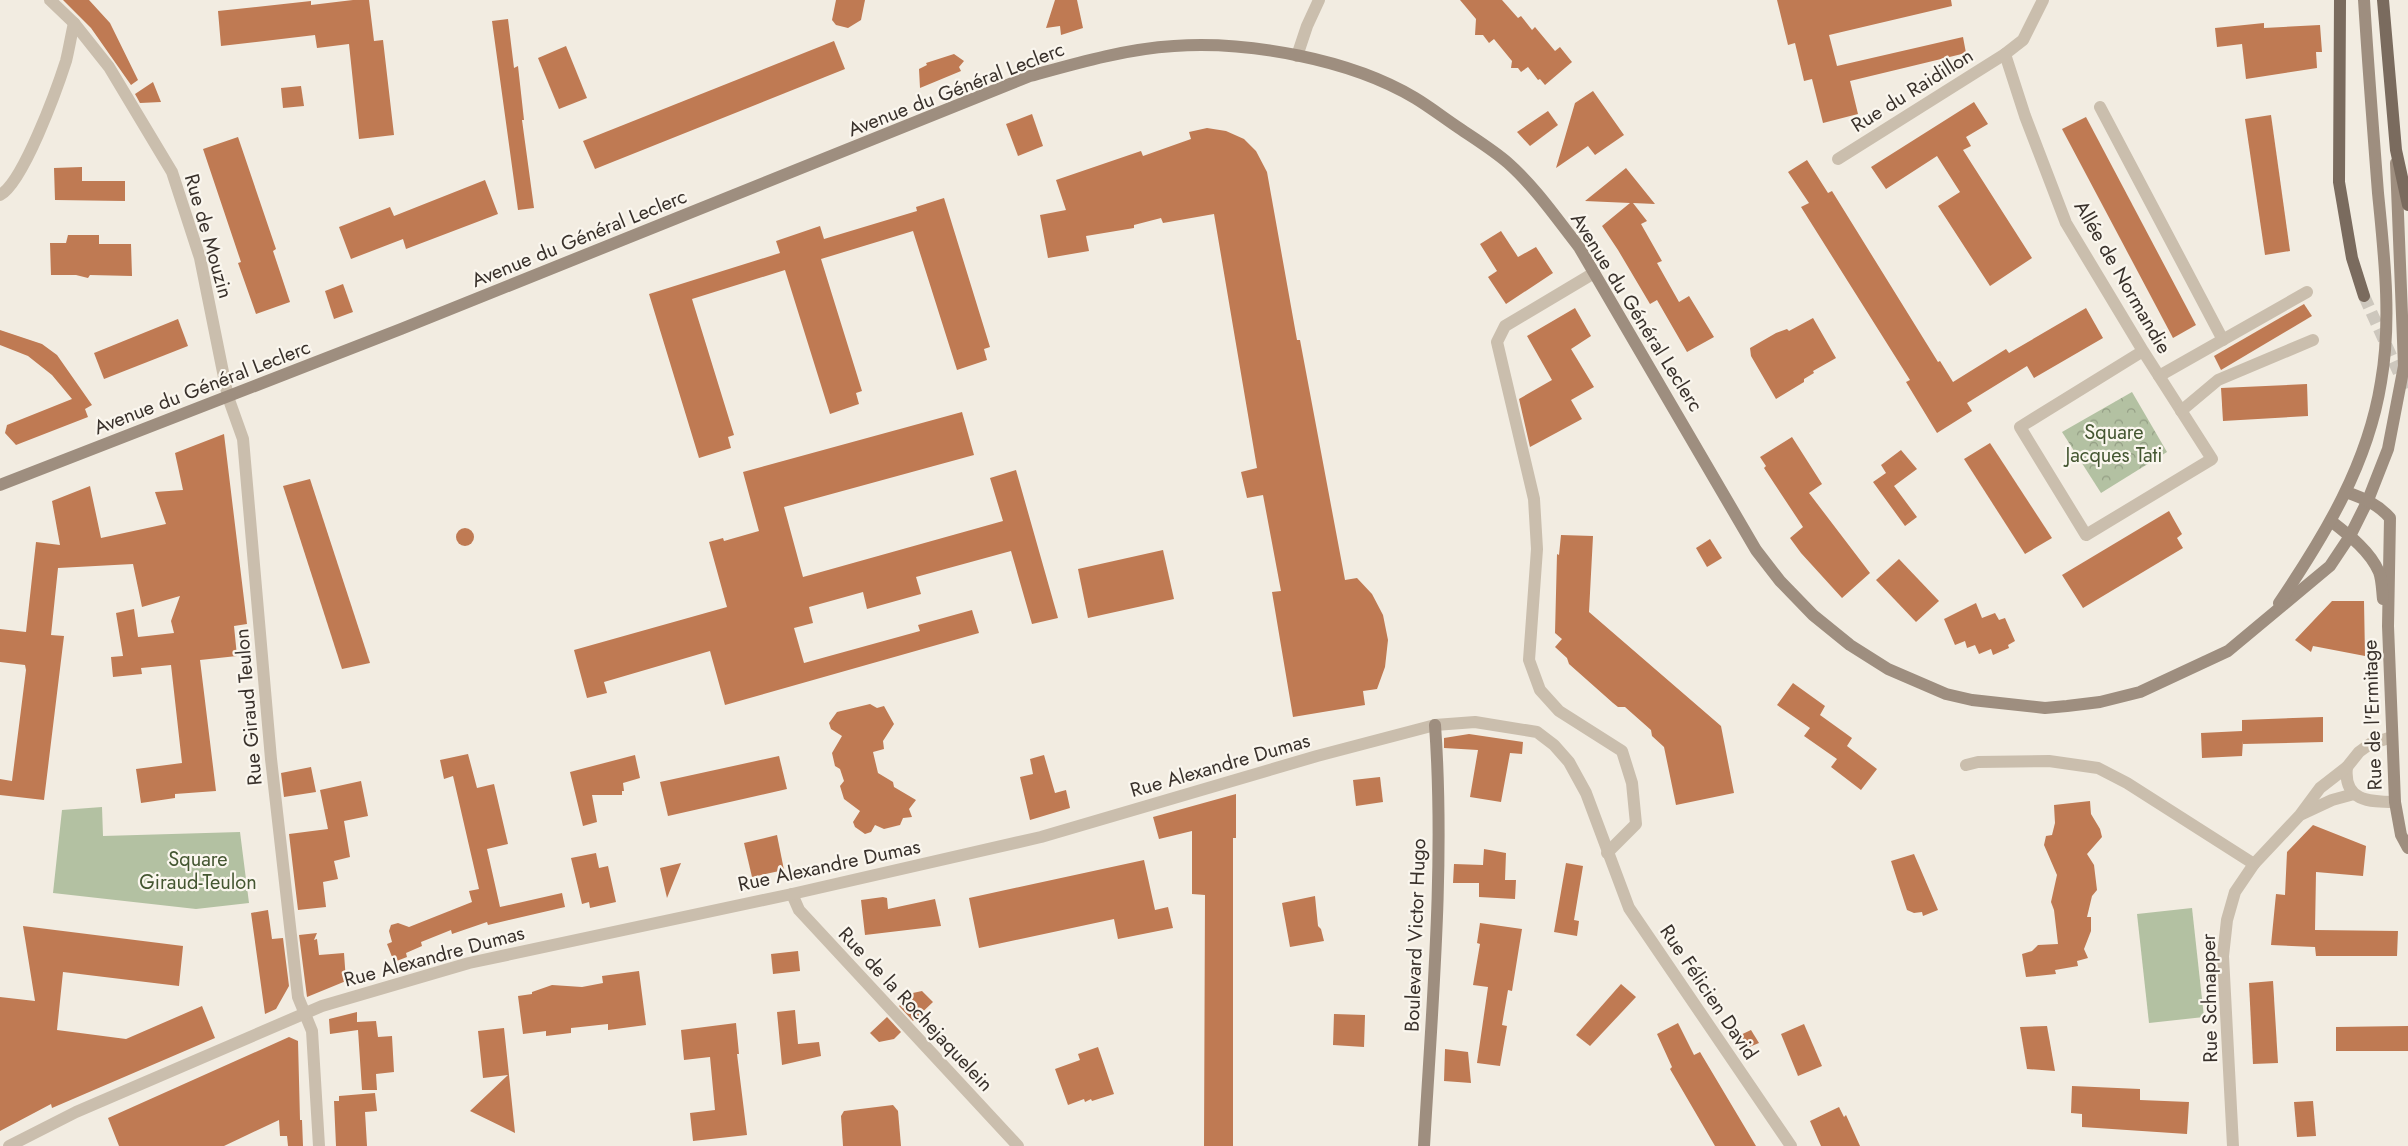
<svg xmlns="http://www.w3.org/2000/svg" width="2408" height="1146" viewBox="0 0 2408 1146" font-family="Jost,sans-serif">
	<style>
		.green { fill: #b3c1a2 }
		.park { fill: url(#park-crowns) }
		.building { fill: #bf7a53 }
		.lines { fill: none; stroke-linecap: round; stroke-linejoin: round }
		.primary-tunnel { stroke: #cdc7bd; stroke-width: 12; stroke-dasharray: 12 6; stroke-linecap: butt }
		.street { stroke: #cabead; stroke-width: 12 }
		.secondary { stroke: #9e8e7f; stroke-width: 12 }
		.primary { stroke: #7a6b5e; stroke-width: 12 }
		.labels { text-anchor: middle; stroke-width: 4.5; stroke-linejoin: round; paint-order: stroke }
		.street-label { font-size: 20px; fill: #39312b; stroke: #faf6ee }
		.park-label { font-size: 20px; fill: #445631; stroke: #faf6ee }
	</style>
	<defs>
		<pattern id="park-crowns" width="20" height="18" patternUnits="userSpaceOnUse" patternTransform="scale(1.25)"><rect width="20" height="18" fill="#b3c1a2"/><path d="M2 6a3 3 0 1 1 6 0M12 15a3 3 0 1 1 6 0" fill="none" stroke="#939d84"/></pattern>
	</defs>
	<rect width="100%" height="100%" fill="#f2ece1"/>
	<g class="green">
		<path d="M102 807 103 836 240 832 249 903 196 909 53 893 62 810Z"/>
		<path d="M2192 908 2204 1017 2149 1023 2137 914Z"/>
	</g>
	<path class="park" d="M2132 392 2167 452 2101 493 2062 432Z"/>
	<g class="building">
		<path d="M63 0H89L110 23 138 80 131 85 91 28Z"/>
		<path d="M353 0H369L374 41 383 40 394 135 359 139 349 44 317 48 315 35 221 46 218 11 311 1V5Z"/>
		<path d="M836 0H865L861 20 848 28 836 25 832 20Z"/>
		<path d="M1055 0H1077L1083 28 1061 35 1060 26 1046 28Z"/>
		<path d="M1460 0H1502L1518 18 1521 16 1532 30 1535 27 1555 51 1560 47 1572 62 1545 85 1540 79 1538 80 1528 67 1521 72 1518 68H1511L1512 61 1494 39 1489 43 1483 35H1475L1476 19Z"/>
		<path d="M1777 0H1951L1952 6 1829 35 1837 66 1963 37 1966 53 1850 81 1858 114 1823 123 1812 79 1804 81 1795 43 1788 45Z"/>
		<path d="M508 19 514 68 518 66 524 120H522L534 208 518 210 492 21Z"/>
		<path d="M2264 23V28L2320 25 2322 52H2316L2317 68 2246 79 2242 44 2217 47 2215 28Z"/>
		<path d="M834 41 845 69 595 169 583 141Z"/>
		<path d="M566 46 587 98 559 109 538 58Z"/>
		<path d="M954 54 964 61 959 67 961 71 920 88 919 69 927 65 926 63Z"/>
		<path d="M153 82 161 102 140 103 135 94Z"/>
		<path d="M301 86 304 106 283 108 281 88Z"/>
		<path d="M1593 91 1624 135 1595 155 1588 146 1556 168 1575 103Z"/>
		<path d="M1974 102 1988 124 1966 137 1971 146 1963 150 2032 258 1990 286 1938 206 1960 192 1937 156 1886 189 1871 167Z"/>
		<path d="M1548 111 1558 125 1530 146 1517 132Z"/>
		<path d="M1032 114 1043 146 1018 156 1006 124Z"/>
		<path d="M2271 115 2290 251 2265 255 2245 119Z"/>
		<path d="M2086 117 2196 325 2173 338 2062 129Z"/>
		<path d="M1207 128 1226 131 1244 139 1256 151 1267 172 1297 340H1300L1345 580 1357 578 1372 594 1383 615 1388 640 1385 667 1377 689 1363 691 1365 705 1293 717 1272 592 1281 591 1263 495 1247 498 1241 472 1257 468 1214 214 1163 223 1161 218 1134 225V228L1086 236 1089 251 1048 258 1040 215 1066 210 1056 180 1141 151 1143 156 1191 139 1189 132Z"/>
		<path d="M238 137 276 249 273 251 290 302 256 314 238 263 241 262 203 149Z"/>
		<path d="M1807 160 1828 193 1832 191 1938 362 1940 361 1953 382 2006 349 2009 353 2086 308 2103 338 2034 378 2027 366 1967 403 1972 411 1937 433 1906 382 1910 380 1801 207 1809 203 1788 172Z"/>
		<path d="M82 167V181H125V201L55 200 54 168Z"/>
		<path d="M1626 168 1655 204 1633 203 1647 221 1641 224 1662 261 1657 263 1679 302 1689 296 1714 337 1687 352 1657 300 1650 304 1618 250 1602 226 1630 203 1585 201Z"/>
		<path d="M485 180 498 214 406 249 403 239 351 259 339 227 390 207 394 216Z"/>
		<path d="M944 198 990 347 984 349 987 360 957 370 913 231 821 259 862 391 856 393 859 404 830 414 785 270 692 299 734 435 728 437 731 448 699 458 649 294 780 253 776 241 820 226 824 239 917 211 916 207Z"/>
		<path d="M1501 231 1518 257 1536 247 1553 273 1506 304 1488 277 1497 271 1480 244Z"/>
		<path d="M68 235H99V244H131L132 276 90 275 88 278 76 275H51L50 243H66Z"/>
		<path d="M343 284 353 312 334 319 325 291Z"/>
		<path d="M2304 304 2312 316 2221 370 2214 356Z"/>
		<path d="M1575 308 1591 336 1571 349 1594 387 1571 400 1582 419 1530 447 1519 399 1552 380 1527 336Z"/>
		<path d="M1813 318 1836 358 1813 371 1814 373 1804 379V382L1776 399 1751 356 1750 348 1776 333 1787 329 1789 331Z"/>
		<path d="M178 319 188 346 104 379 94 353Z"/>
		<path d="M0 330 42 344 57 355 92 405 85 409 88 417 16 445 5 433 7 425 72 399 52 375 28 356 0 345Z"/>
		<path d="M2307 384 2308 416 2223 421 2221 388Z"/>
		<path d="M962 412 974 455 784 507 803 577 1003 521 990 478 1016 470 1058 618 1032 624 1011 551 916 577 921 594 867 609 863 592 809 607 813 623 794 628 804 663 920 631 918 625 972 610 979 633 725 705 710 651 604 682 607 693 587 698 574 650 727 607 709 542 723 538 724 541 759 531 743 472Z"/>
		<path d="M224 434 247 624 234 626 237 656 200 660 216 791 175 794V798L141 803 136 769 182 763 171 665 141 668 142 674 113 677 111 657 123 656 116 613 134 609 138 637 174 633 171 621 180 596 142 607 133 564 58 568 51 635 64 636 44 800 0 795V779L12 781 26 670 25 665 0 662V629L26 632 36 542 60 545 52 501 90 486 101 538 166 524 155 492 183 490 175 453Z"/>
		<path d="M1792 437 1822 484 1809 493 1870 573 1842 598 1801 553 1790 538 1803 527 1764 468 1766 466 1760 457Z"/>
		<path d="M1990 443 2052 538 2025 554 1964 459Z"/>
		<path d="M1901 450 1917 469 1894 486 1917 517 1905 526 1873 482 1886 473 1881 465Z"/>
		<path d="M310 479 370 663 342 669 283 486Z"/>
		<path d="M2169 511 2182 534 2177 538 2183 548 2083 608 2062 575Z"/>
		<circle cx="465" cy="537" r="9"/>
		<path d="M1561 535 1593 536 1589 612 1721 726 1734 793 1676 805 1664 747 1652 736 1651 730 1625 707H1618L1613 703 1569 664 1567 658 1555 647 1562 639 1555 633 1557 554 1559 555Z"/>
		<path d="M1710 539 1722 558 1707 567 1696 548Z"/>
		<path d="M1163 550 1174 599 1088 618 1078 569Z"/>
		<path d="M1899 559 1939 601 1916 622 1876 580Z"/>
		<path d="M2332 601H2364L2365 656 2313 646 2311 652 2295 640Z"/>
		<path d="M1976 603 1982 618 1995 613 1999 620 2005 618 2015 641 2008 645 2009 648 1993 655 1991 649 1979 654 1975 645 1967 648 1965 641 1955 645 1944 619Z"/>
		<path d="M1793 683 1825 706 1820 715 1852 738 1847 746 1877 769 1861 790 1831 767 1837 759 1804 736 1810 728 1777 705Z"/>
		<path d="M870 704 877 708 884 706 894 724 883 741 884 749 873 752 878 773 893 782 894 787 916 800 909 809 912 817 903 818 900 825 884 829 875 825 871 832 865 834 855 827 853 822 860 811 844 799 840 786 844 781 840 769 835 766 832 753 842 736 831 729 829 723 837 712Z"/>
		<path d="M2323 717V742L2243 744V741L2242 756 2202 758 2201 733 2242 731V720Z"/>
		<path d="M1469 734 1523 742 1522 754 1510 753 1501 802 1470 797 1478 750 1444 748V738Z"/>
		<path d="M468 754 477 788 494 784 508 844 487 849 500 907 562 893 565 907 488 925 487 922 452 934 451 930 421 942 422 946 406 953 407 957 394 962 387 944 392 942 389 931 391 925 398 923 409 927 472 902 469 891 479 889 453 776 444 779 440 760Z"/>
		<path d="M635 755 640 778 623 783 624 791H622V795H592L597 822 583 826 570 772Z"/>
		<path d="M1044 755 1055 793 1066 790 1070 808 1030 820 1020 777 1033 774 1030 759Z"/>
		<path d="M779 756 787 789 668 816 660 782Z"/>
		<path d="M311 767 316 792 284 797 281 773Z"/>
		<path d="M1380 777 1383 802 1356 806 1353 780Z"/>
		<path d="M361 781 368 816 344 821 350 857 334 861 338 879 323 882 326 907 298 910 289 834 328 829 320 790Z"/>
		<path d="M1236 794V838H1233V1146H1204L1205 895 1192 894V831L1159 839 1153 817Z"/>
		<path d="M2090 801 2091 814 2100 829 2102 837 2087 854 2094 865 2097 890 2092 896 2087 917H2091V931L2084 949 2088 958 2077 961 2078 966 2055 970 2056 974 2026 977 2022 954 2032 951 2038 945 2058 944 2054 910 2051 902 2057 875 2044 845 2046 836 2052 835 2055 823 2054 805Z"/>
		<path d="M2313 825 2366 846 2363 876 2316 872 2315 930 2398 931 2397 956H2316L2315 947 2271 945 2276 894 2285 895 2287 852Z"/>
		<path d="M777 835 784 870 752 877 744 843Z"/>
		<path d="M1484 849 1506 853 1505 880H1516L1515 899 1479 897V883H1453L1454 864 1483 865Z"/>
		<path d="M596 853 599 868 608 866 616 902 590 908 589 902 582 904 571 858Z"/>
		<path d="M1914 854 1938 910 1923 916 1922 912 1914 913 1907 910 1891 861Z"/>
		<path d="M1144 860 1155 910 1168 907 1173 928 1118 939 1114 919 979 948 969 898Z"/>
		<path d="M681 863 667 898 660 868Z"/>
		<path d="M1566 863 1583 866 1574 920 1579 921 1577 936 1554 932Z"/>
		<path d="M1315 896 1318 926 1321 929 1324 941 1290 947 1282 903Z"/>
		<path d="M883 897 887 898 888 909 935 899 941 926 865 935 861 900Z"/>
		<path d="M268 910 272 939 283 938 289 986 276 1009 265 1014 251 913Z"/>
		<path d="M1480 923 1522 929 1512 991 1508 990 1502 1025 1507 1026 1500 1066 1477 1063 1488 987 1473 985 1480 944 1477 943Z"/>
		<path d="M23 926 183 946 179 986 63 972 57 1030 126 1039 202 1006 215 1038 52 1108 51 1104 0 1131V997L35 1001Z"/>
		<path d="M317 933 314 940 317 939 319 955 344 953 346 981 307 997 299 935Z"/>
		<path d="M798 951 800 971 773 974 771 954Z"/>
		<path d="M639 971 646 1025 608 1030V1024L571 1028V1033L546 1036V1031L523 1034 518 996 532 994V992L552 985 582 987 603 983 602 976Z"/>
		<path d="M2273 981 2278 1063 2253 1064 2249 983Z"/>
		<path d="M1621 984 1636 997 1590 1046 1576 1035Z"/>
		<path d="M922 991 933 1002 913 1021 899 1006 904 1002 899 996Z"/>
		<path d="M795 1010 798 1044 819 1042 821 1056 782 1065 777 1012Z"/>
		<path d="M357 1012V1022L376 1021 378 1037 392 1036 394 1072 376 1074 377 1090H362L358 1030 330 1034 329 1019Z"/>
		<path d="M1334 1014 1365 1015 1364 1047 1333 1045Z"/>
		<path d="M887 1017 901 1032 894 1039 879 1042 870 1033Z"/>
		<path d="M736 1023 739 1054H737L747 1135 693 1141 690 1113 715 1110 710 1057 684 1060 681 1030Z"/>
		<path d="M1678 1023 1694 1055 1700 1052 1756 1146H1715L1670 1069 1672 1067 1657 1034Z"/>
		<path d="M1804 1024 1822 1066 1798 1076 1781 1034Z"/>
		<path d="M2047 1026 2055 1071 2027 1069 2020 1027Z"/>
		<path d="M2408 1026V1051H2336V1027Z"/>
		<path d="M504 1028 509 1075 515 1133 470 1111 508 1075 483 1078 478 1031Z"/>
		<path d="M1751 1030 1759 1043 1742 1050 1734 1038Z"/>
		<path d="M289 1037 298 1041 300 1120H302L303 1146H288L287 1136H280L279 1120 224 1146H119L108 1118Z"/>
		<path d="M1098 1047 1114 1094 1092 1101 1091 1099 1085 1102 1084 1099 1068 1105 1055 1069 1080 1060 1078 1054Z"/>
		<path d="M1445 1049 1468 1052 1471 1083 1444 1081Z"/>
		<path d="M2072 1086 2140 1089V1100L2189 1102 2187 1134 2082 1127V1114L2071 1113Z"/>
		<path d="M375 1093 377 1111 365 1112 367 1146H336L334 1101H339V1096Z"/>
		<path d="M2313 1101 2316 1136 2297 1137 2294 1102Z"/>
		<path d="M893 1105 898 1111 901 1146H843L841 1116 844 1111Z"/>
		<path d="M1839 1107 1844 1117 1846 1115 1860 1146H1821L1810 1121Z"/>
	</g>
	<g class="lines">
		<path class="primary-tunnel" d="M2364 296 2408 393"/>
		<g class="street">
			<path d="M50 0 74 23 109 67 172 172 200 258 228 397 243 439 271 759 298 997 312 1031 319 1146"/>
			<path d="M2043 0 2023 40 2005 54 2025 116 2066 223 2143 351 2212 459 2086 535 2020 427 2143 351"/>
			<path d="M1297 56 1307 26 1319 0"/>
			<path d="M2100 107 2223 340"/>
			<path d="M1838 159 2005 54"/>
			<path d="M0 195C23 183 57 89 66 61 69 49 71 36 74 23"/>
			<path d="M1594 273 1505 326 1497 342 1534 499 1537 549 1529 660 1540 690 1559 711 1622 751 1632 783 1636 824 1607 853"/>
			<path d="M2159 376 2307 292"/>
			<path d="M2181 411 2218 380 2313 340"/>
			<path d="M1966 765 1978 762 2049 761 2098 768 2127 783 2254 864"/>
			<path d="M2347 767C2343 801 2369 802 2395 802"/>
			<path d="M2302 814 2332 800 2354 794"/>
			<path d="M792 894 799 910 1018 1146"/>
			<path d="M9 1146 76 1112 322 1006 469 963 792 894 1041 837 1317 756 1435 725 1475 722 1537 732 1554 745 1569 762 1586 793 1629 908 1791 1146"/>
			<path d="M2233 1146 2223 956 2227 920 2235 892 2254 864 2300 815 2320 788 2347 767 2359 752 2370 744 2392 737"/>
		</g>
		<g class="secondary">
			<path d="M0 485 401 329 1030 76C1077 63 1125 49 1174 46 1249 41 1350 59 1415 98 1430 107 1444 118 1459 128 1475 139 1493 150 1508 163 1535 187 1557 219 1579 247L1756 550 1780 581 1813 615 1850 645 1888 669 1946 694 1972 700 2045 708 2067 706 2100 702 2140 692 2228 651 2330 566 2350 536 2368 500 2388 449 2404 366 2396 163"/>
			<path d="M2346 492C2363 498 2378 504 2390 518L2388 626 2395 802 2401 835 2408 848"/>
			<path d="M2331 521C2349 535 2370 551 2379 572 2382 580 2382 591 2383 599"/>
			<path d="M2279 603C2325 535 2368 464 2381 382 2392 320 2384 254 2378 193 2373 129 2368 64 2364 0"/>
			<path d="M1424 1146C1432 1006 1445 865 1435 725"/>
		</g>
		<g class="primary">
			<path d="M2340 0 2339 182 2352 258 2364 296"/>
			<path d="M2383 0 2396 150 2408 205"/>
		</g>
	</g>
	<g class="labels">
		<g class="street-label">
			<text transform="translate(956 89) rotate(-21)" y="7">Avenue du Général Leclerc</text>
			<text transform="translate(1912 90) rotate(-32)" y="7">Rue du Raidillon</text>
			<text transform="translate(209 236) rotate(74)" y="7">Rue de Mouzin</text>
			<text transform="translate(579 238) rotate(-22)" y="7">Avenue du Général Leclerc</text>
			<text transform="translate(2123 277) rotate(60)" y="7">Allée de Normandie</text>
			<text transform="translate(1637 312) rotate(58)" y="7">Avenue du Général Leclerc</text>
			<text transform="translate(202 387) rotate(-21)" y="7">Avenue du Général Leclerc</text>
			<text transform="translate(248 707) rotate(-95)" y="7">Rue Giraud Teulon</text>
			<text transform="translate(2372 715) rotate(-92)" y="7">Rue de l'Ermitage</text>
			<text transform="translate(1220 765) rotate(-16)" y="7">Rue Alexandre Dumas</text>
			<text transform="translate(829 865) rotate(-12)" y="7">Rue Alexandre Dumas</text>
			<text transform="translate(1415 935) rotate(-88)" y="7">Boulevard Victor Hugo</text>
			<text transform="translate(434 956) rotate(-15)" y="7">Rue Alexandre Dumas</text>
			<text transform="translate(1709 992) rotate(56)" y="7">Rue Félicien David</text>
			<text transform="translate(2209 998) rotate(-91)" y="7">Rue Schnapper</text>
			<text transform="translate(916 1009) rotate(47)" y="7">Rue de la Rochejaquelein</text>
		</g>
		<g class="park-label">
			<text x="2114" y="439">Square<tspan x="2114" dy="23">Jacques Tati</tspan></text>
			<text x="198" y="866">Square<tspan x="198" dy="23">Giraud-Teulon</tspan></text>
		</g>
	</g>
</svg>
